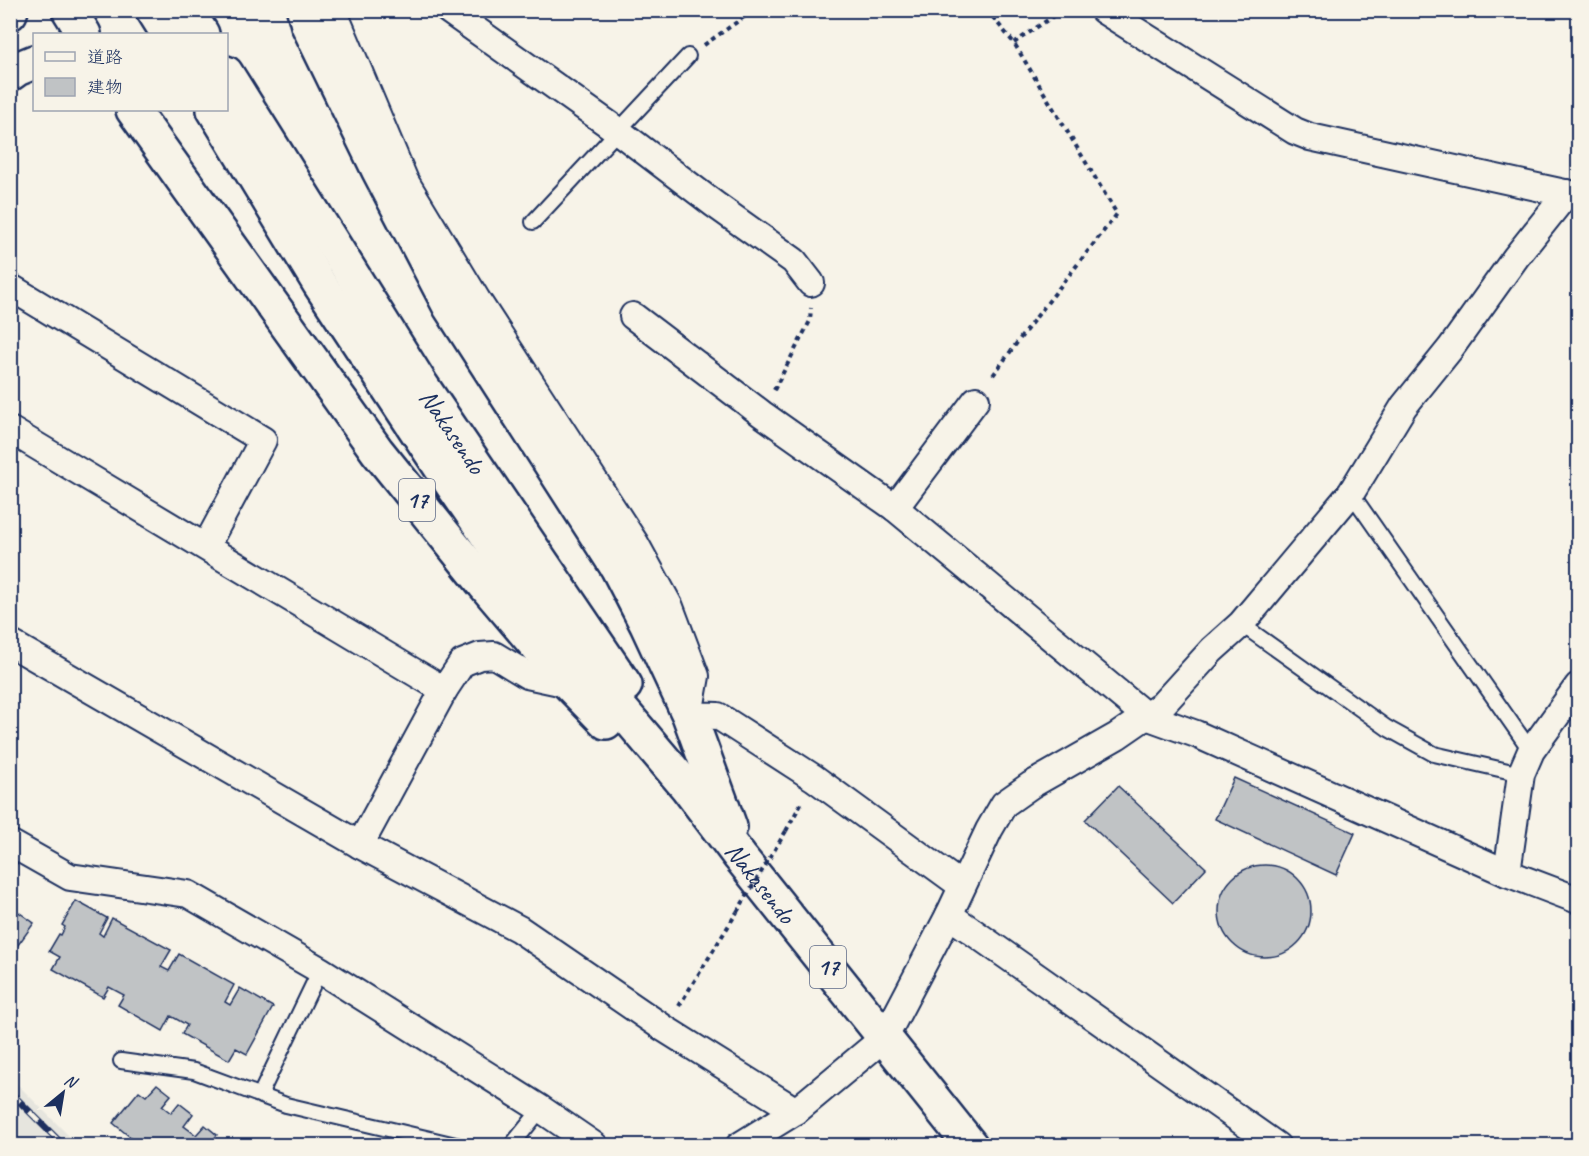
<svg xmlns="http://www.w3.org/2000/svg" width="1589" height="1156" viewBox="0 0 1589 1156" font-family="Caveat,'Klee One',sans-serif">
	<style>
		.built { fill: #e6e5de }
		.building { fill: #c0c3c5; stroke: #1b2f5e; stroke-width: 1.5 }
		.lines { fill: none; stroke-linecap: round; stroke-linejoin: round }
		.service-casing { stroke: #1b2f5e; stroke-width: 18 }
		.minor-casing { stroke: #1b2f5e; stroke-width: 30 }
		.primary-casing { stroke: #1b2f5e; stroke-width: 38 }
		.trunk-casing { stroke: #1b2f5e; stroke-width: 38 }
		.path { stroke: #1b2f5e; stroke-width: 4; stroke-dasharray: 4.5 4.5; stroke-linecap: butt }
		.service { stroke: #f7f3e8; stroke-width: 14 }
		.minor { stroke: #f7f3e8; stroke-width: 26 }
		.primary { stroke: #f7f3e8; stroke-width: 33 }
		.trunk { stroke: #f7f3e8; stroke-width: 33 }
		.rail-casing { stroke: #1b2f5e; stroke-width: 7 }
		.rail { stroke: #f7f3e8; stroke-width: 4.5; stroke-dasharray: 14; stroke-linecap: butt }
		.path-bridge { stroke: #1b2f5e; stroke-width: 4; stroke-dasharray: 4.5 4.5; stroke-linecap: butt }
		.labels { text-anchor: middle; stroke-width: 4.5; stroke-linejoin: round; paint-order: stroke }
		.shield { fill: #f7f3e8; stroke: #5d6a87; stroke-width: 1.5 }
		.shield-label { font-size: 24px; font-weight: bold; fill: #1b2f5e }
		.street-label { font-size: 26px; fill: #1b2f5e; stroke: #f7f3e8 }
	</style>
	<rect width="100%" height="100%" fill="#f7f3e8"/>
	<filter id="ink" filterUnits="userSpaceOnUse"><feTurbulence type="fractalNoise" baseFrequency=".0167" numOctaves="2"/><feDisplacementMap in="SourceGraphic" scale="12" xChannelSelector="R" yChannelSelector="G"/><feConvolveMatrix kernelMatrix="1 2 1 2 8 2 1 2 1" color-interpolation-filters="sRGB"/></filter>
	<g filter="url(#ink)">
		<path class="built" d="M11 1078 78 1145H11Z"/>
		<g class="building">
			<path d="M1234 778 1355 833 1336 875 1215 819Z"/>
			<path d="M1118 786 1206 868 1173 903 1085 820Z"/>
			<circle cx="1265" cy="911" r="46"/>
			<path d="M76 901 107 918 99 933 103 936 112 918 171 950 161 967 169 971 179 954 234 985 225 1002 230 1005 240 988 273 1007 247 1054 236 1048 229 1060 182 1034 187 1025 171 1016 163 1031 118 1005 124 995 109 987 103 997 53 969 60 957 49 951 59 934 61 935 65 927 62 925Z"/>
			<path d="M10 906 34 923 10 956Z"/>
			<path d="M157 1084 171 1095 162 1106 171 1113 179 1103 193 1114 184 1126 196 1135 205 1125 217 1135 209 1146H141L113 1123 139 1091 146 1096Z"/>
		</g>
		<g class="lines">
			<g class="service-casing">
				<g id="service">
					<path d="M533 222 688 56"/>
					<path d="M1351 493 1531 751"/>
					<path d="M1241 624 1387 728 1434 754 1521 774"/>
					<path d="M121 1061 194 1071 286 1105 460 1146"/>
					<path d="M260 1095 320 970"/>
					<path d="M511 1146 541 1109"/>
				</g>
			</g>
			<g class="minor-casing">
				<g id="minor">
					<path d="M333 10 405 181 477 300 635 543 670 607 696 676 689 715 718 716 814 778 962 886"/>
					<path d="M448 10 618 131 714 204 794 261 811 283"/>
					<path d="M1103 10 1295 131 1310 137 1578 196"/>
					<path d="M10 287 263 440 206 546"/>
					<path d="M633 316 762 414 895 508 1146 716 1196 734 1507 873 1578 900"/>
					<path d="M10 430 444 690"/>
					<path d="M895 508 976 400"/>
					<path d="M10 643 360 845 519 929 665 1029 796 1111"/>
					<path d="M10 843 70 877 188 894 320 970 541 1109 595 1146"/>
					<path d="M360 845 444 690 462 663 480 656 494 655 527 675 569 684"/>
					<path d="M1507 873 1521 774 1531 751 1578 686"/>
					<path d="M949 915 989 830 1004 804 1031 785 1117 736 1162 705 1212 650 1241 624 1351 493 1404 406 1450 349 1516 257 1567 193"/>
					<path d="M739 1146 796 1111 885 1037 949 915 1277 1146"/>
				</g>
			</g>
			<g class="primary-casing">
				<path id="primary" d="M10 13 11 10"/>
			</g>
			<g class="trunk-casing">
				<g id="trunk">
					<path d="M69 10 84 34"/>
					<path d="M153 10 168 34"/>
					<path d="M187 10 202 34"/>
					<path d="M304 10 308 25 378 169 450 307 617 567 647 625 689 715 730 827"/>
					<path id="s1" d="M226 73 422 386 625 685"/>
					<path d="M10 74 17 69 34 62"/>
					<path d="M133 110 377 451 484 584 569 684 606 722"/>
					<path id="s2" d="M214 110 319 283 453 486 547 622 687 787 740 857 971 1146"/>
				</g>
			</g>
			<g class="path">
				<path d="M987 10 1014 43 1117 214 1030 325 991 378"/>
				<path d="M1014 43 1062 10"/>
				<path d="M704 45 754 10"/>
				<path d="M774 390 810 321 811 308"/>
				<path d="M786 831 803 800"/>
				<path d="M679 1006 737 912"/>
			</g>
			<use href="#service" class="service"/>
			<use href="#minor" class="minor"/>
			<use href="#primary" class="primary"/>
			<use href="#trunk" class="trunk"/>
			<g class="rail-casing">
				<g id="rail">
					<path d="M10 1092 64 1146"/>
					<path d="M10 1137 19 1146"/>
				</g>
			</g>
			<use href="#rail" class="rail"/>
			<path class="path-bridge" d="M737 912 786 831"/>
		</g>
	</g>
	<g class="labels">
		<g class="shield">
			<rect x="399" y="479" width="36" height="42" rx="4.5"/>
			<rect x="810" y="946" width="36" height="42" rx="4.5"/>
		</g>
		<g class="shield-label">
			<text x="417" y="508">17</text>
			<text x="828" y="975">17</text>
		</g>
		<g class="street-label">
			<text dy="9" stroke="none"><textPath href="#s1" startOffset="424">Nakasendo</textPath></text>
			<text dy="9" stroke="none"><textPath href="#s2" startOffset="948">Nakasendo</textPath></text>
		</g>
	</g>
	<rect width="1589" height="1156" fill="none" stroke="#f7f3e8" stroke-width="36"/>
	<rect x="18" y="18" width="1553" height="1120" fill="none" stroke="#1b2f5e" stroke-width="2" filter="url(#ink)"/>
	<rect x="33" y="33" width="195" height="78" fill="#f7f3e8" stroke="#9fa5b1" stroke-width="1.5"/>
	<rect x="45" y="52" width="30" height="9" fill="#f7f3e8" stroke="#9fa5b1" stroke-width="1.5"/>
	<text x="87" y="63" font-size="18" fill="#1b2f5e">道路</text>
	<rect x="45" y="78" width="30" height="18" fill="#c0c3c5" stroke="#9fa5b1" stroke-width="1.5"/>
	<text x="87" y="93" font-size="18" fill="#1b2f5e">建物</text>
	<g transform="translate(63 1093) rotate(30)" stroke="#f7f3e8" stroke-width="4.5" paint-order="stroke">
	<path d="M0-4.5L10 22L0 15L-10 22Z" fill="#1b2f5e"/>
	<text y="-9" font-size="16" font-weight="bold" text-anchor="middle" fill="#1b2f5e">N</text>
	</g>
</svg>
